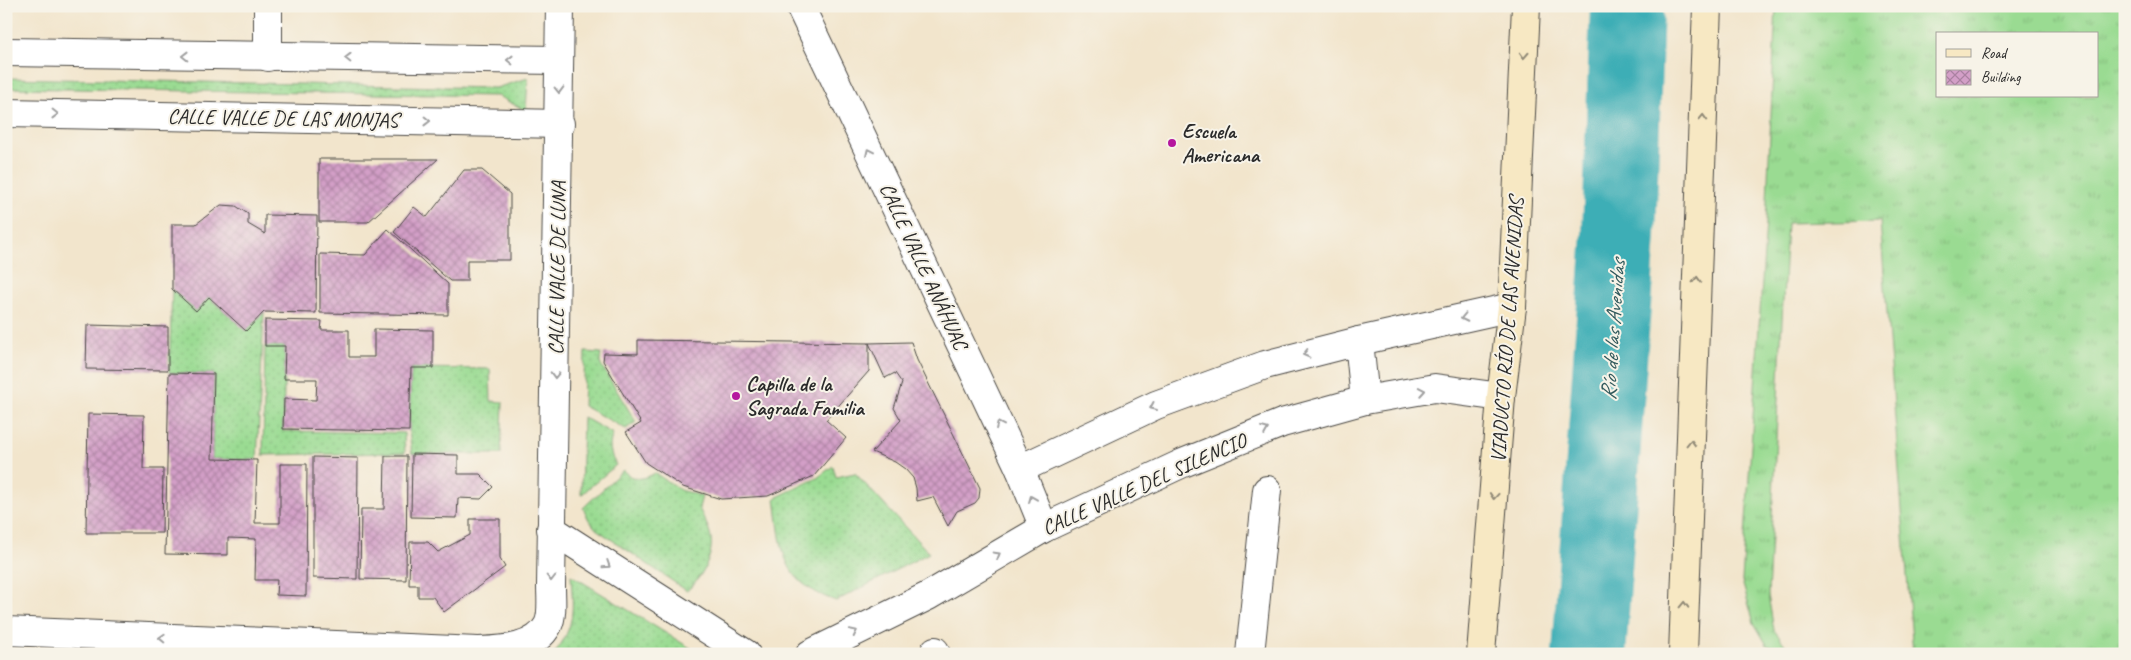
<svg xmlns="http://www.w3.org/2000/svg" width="2131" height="660" viewBox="0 0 2131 660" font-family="Caveat,sans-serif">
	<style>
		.grass { fill: url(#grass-tufts); stroke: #62835e; fill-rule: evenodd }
		.garden { fill: url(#garden-dots); stroke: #62835e }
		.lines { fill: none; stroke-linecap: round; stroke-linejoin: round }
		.river { stroke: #3daeb6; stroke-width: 74 }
		.building { fill: url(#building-cross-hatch) }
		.minor-casing { stroke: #494743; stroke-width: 30 }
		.secondary-casing { stroke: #494743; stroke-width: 30 }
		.minor { stroke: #fff; stroke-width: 28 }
		.secondary { stroke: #f7e8c3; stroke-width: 28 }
		.oneway { stroke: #918a77 }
		.oneway2 { stroke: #a0a0a0 }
		.poi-dot { fill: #b5179e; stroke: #f7f3e8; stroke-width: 2 }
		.labels { text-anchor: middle; stroke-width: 4; stroke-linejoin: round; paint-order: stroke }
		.street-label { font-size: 21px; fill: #2b2b2b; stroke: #f7f3e8 }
		.poi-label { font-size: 21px; font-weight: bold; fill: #2b2b2b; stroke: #f7f3e8; text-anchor: start }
		.water-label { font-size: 22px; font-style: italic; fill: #31595c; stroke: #f7f3e8 }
	</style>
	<defs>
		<pattern id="grass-tufts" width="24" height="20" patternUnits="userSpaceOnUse" patternTransform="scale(1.25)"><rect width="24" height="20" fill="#9adb92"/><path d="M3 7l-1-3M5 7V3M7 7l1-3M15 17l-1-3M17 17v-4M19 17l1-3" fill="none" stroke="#85bc7e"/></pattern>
		<pattern id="garden-dots" width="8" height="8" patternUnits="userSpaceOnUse" patternTransform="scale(1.25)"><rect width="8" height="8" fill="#9adb92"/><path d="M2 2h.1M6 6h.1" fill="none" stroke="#85bc7e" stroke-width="1.8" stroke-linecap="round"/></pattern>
		<pattern id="building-cross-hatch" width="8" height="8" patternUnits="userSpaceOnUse" patternTransform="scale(1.25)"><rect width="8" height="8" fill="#d39fc7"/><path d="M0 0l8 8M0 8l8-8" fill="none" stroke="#ab82a2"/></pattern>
	</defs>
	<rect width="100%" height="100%" fill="#f7f3e8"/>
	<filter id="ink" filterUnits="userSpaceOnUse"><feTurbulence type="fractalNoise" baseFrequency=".02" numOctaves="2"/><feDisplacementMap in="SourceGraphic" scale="10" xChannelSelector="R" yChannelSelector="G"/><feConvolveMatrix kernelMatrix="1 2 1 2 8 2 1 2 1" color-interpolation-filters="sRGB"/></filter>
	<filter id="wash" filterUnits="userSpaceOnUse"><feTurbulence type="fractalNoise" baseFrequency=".0096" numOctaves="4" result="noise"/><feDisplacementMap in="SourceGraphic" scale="20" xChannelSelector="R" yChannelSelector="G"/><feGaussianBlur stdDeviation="1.12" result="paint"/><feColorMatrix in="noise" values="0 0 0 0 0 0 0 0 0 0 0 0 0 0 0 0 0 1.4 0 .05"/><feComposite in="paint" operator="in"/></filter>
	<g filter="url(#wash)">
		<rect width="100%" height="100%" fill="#f2e5cc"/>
		<path class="grass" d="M1776 6H2125V654H1913L1880 221 1787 223 1768 595 1774 630 1791 653 1767 645 1754 623 1742 581 1766 222ZM1937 34H2097V96H1937Z"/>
		<g class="garden">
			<path d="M6 78 496 88 528 78 526 111 498 96 6 88Z"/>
			<path d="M172 289 196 311 209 297 246 331 264 312 257 460 212 459 214 374 169 373Z"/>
			<path d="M265 346H285L283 431 404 433 405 453 263 455Z"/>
			<path d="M585 352 601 353 600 363 636 422 626 429 583 406Z"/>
			<path d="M411 368 490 369 491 401 503 402 501 454H412L409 431Z"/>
			<path d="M583 417 613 434C608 445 610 454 616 465L581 495Z"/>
			<path d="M833 466 836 477 855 473 929 553 836 601C779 581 782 550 775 498L817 478Z"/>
			<path d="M623 470C633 481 643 480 655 473L680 490 702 496 699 508C702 515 706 522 709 530 717 552 703 576 687 591L596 529 589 520 583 508Z"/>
			<path d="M571 575 700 654H554C576 625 573 610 571 575Z"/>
		</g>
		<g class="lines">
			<path class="river" d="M1589 654 1619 235 1627 6"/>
		</g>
		<g id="blocks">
			<g class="building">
				<path d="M319 159H438L368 222H319Z"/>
				<path d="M464 170H482L510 194V260H467V281H450L394 232 414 207 427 217Z"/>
				<path d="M221 205 236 206 248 214V224L265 234V215L317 216 316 313 264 312 246 331 209 297 196 311 172 289V224H196Z"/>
				<path d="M388 229 448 284V315L320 313V254L365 255Z"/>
				<path d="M265 320 322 321 321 330H349V357H374V329L433 330V368H411L409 431 283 429 284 399 316 400 317 379H284L285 346H265Z"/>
				<path d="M87 325 168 327V370L86 369Z"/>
				<path d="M638 340 869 343V371L826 420 846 438 814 476 768 496 721 499 683 487 646 463 626 432 641 423 603 361 604 353 638 354Z"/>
				<path d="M911 342 917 360 980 488 979 498 975 503 957 511 948 526 933 497 917 501 916 488 913 478 905 469 895 462 872 452 901 420 894 408 902 383 895 373 885 378 869 343Z"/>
				<path d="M169 373 214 374 212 459 257 460 255 523H280V464H307L306 596 276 595 277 580H255L256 539 228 538V555L165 554Z"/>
				<path d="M88 414 144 415 143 469H163L162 533H86Z"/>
				<path d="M412 454 458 455V474H480L493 487 481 499 458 498 457 518 411 517Z"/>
				<path d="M385 456H407L406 580 360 579 361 509H384Z"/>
				<path d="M313 457 358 458 357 579 313 578Z"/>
				<path d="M470 519H500V559L505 567 444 612 433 597H418V585H409L410 542H428L438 552 470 535Z"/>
			</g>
		</g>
	</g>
	<g filter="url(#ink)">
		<use href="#blocks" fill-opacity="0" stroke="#494743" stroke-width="1"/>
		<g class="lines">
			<g class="minor-casing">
				<g id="minor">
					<path d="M800 6 1020 469 1044 528"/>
					<path d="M6 52 559 60"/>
					<path d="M268 57V6"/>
					<path d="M6 113 560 124"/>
					<path d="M1359 341 1365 400"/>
					<path d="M1020 469 1156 405 1265 365 1359 341 1512 307"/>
					<path d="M551 529 746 654"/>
					<path d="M6 631 478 651C502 650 536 649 548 625 553 615 551 597 551 586L560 6"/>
					<path d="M810 654 928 596 1044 528 1183 463 1282 423 1365 400 1435 388 1501 397"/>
					<path d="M935 654V651"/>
					<path d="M1250 654 1267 490"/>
				</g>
			</g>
			<g class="secondary-casing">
				<g id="secondary">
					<path d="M1481 654 1501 397 1512 307 1526 6"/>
					<path d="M1683 654 1707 6"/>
				</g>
			</g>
			<use href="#minor" class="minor"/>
			<use href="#secondary" class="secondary"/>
		</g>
		<defs><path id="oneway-chevron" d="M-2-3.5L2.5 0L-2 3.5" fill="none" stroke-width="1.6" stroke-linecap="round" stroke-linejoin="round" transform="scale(1.25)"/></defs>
		<g class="oneway">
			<use href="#oneway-chevron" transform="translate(1524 55) rotate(93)"/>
			<use href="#oneway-chevron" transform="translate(1703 118) rotate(-88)"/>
			<use href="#oneway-chevron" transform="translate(1697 280) rotate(-88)"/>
			<use href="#oneway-chevron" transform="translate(1691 443) rotate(-88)"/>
			<use href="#oneway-chevron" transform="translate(1494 496) rotate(95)"/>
			<use href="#oneway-chevron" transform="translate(1684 605) rotate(-88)"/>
		</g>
		<g class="oneway2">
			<use href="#oneway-chevron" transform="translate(185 56) rotate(-179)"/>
			<use href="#oneway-chevron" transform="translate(348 58) rotate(-179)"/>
			<use href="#oneway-chevron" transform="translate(510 60) rotate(-179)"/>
			<use href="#oneway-chevron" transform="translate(559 90) rotate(89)"/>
			<use href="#oneway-chevron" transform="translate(55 114) rotate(1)"/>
			<use href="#oneway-chevron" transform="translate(427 121) rotate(1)"/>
			<use href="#oneway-chevron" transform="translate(869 152) rotate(-115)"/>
			<use href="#oneway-chevron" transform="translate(1464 318) rotate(168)"/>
			<use href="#oneway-chevron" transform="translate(1306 354) rotate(166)"/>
			<use href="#oneway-chevron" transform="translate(555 375) rotate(91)"/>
			<use href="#oneway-chevron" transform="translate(1422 391) rotate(-10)"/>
			<use href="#oneway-chevron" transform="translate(1153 407) rotate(156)"/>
			<use href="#oneway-chevron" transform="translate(999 425) rotate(-115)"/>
			<use href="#oneway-chevron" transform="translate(1265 430) rotate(-22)"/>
			<use href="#oneway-chevron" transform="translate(1032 499) rotate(-112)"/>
			<use href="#oneway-chevron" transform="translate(997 555) rotate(-30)"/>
			<use href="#oneway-chevron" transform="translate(607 565) rotate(33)"/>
			<use href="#oneway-chevron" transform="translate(551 578) rotate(90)"/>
			<use href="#oneway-chevron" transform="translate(854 632) rotate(-26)"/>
			<use href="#oneway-chevron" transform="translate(162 638) rotate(-178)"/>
		</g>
	</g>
	<g class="poi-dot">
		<circle cx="1172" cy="143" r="5"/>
		<circle cx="736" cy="396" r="5"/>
	</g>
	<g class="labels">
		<g class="street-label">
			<text transform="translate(283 118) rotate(1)" y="7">CALLE VALLE DE LAS MONJAS</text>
			<text transform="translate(924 266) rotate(65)" y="7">CALLE VALLE ANÁHUAC</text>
			<text transform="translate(557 268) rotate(-89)" y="7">CALLE VALLE DE LUNA</text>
			<text transform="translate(1507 330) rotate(-86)" y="7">VIADUCTO RÍO DE LAS AVENIDAS</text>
			<text transform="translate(1144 484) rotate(-24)" y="7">CALLE VALLE DEL SILENCIO</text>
		</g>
		<g class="poi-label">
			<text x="1182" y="138">Escuela<tspan x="1182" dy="24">Americana</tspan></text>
			<text x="746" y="391">Capilla de la<tspan x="746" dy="24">Sagrada Familia</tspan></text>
		</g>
		<g class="water-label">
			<text transform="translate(1612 330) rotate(-86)" y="8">Río de las Avenidas</text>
		</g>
	</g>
	<rect width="2131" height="660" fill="none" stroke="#f7f3e8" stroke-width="25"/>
	<rect x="1936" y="32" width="162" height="65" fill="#f7f3e8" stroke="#a5a39c"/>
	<rect x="1946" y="49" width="25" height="8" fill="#f7e8c3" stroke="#a5a39c"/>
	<text x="1981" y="58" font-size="15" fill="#2b2b2b">Road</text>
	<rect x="1946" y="70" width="25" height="15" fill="url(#building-cross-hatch)" stroke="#a5a39c"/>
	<text x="1981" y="82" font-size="15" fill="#2b2b2b">Building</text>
</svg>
